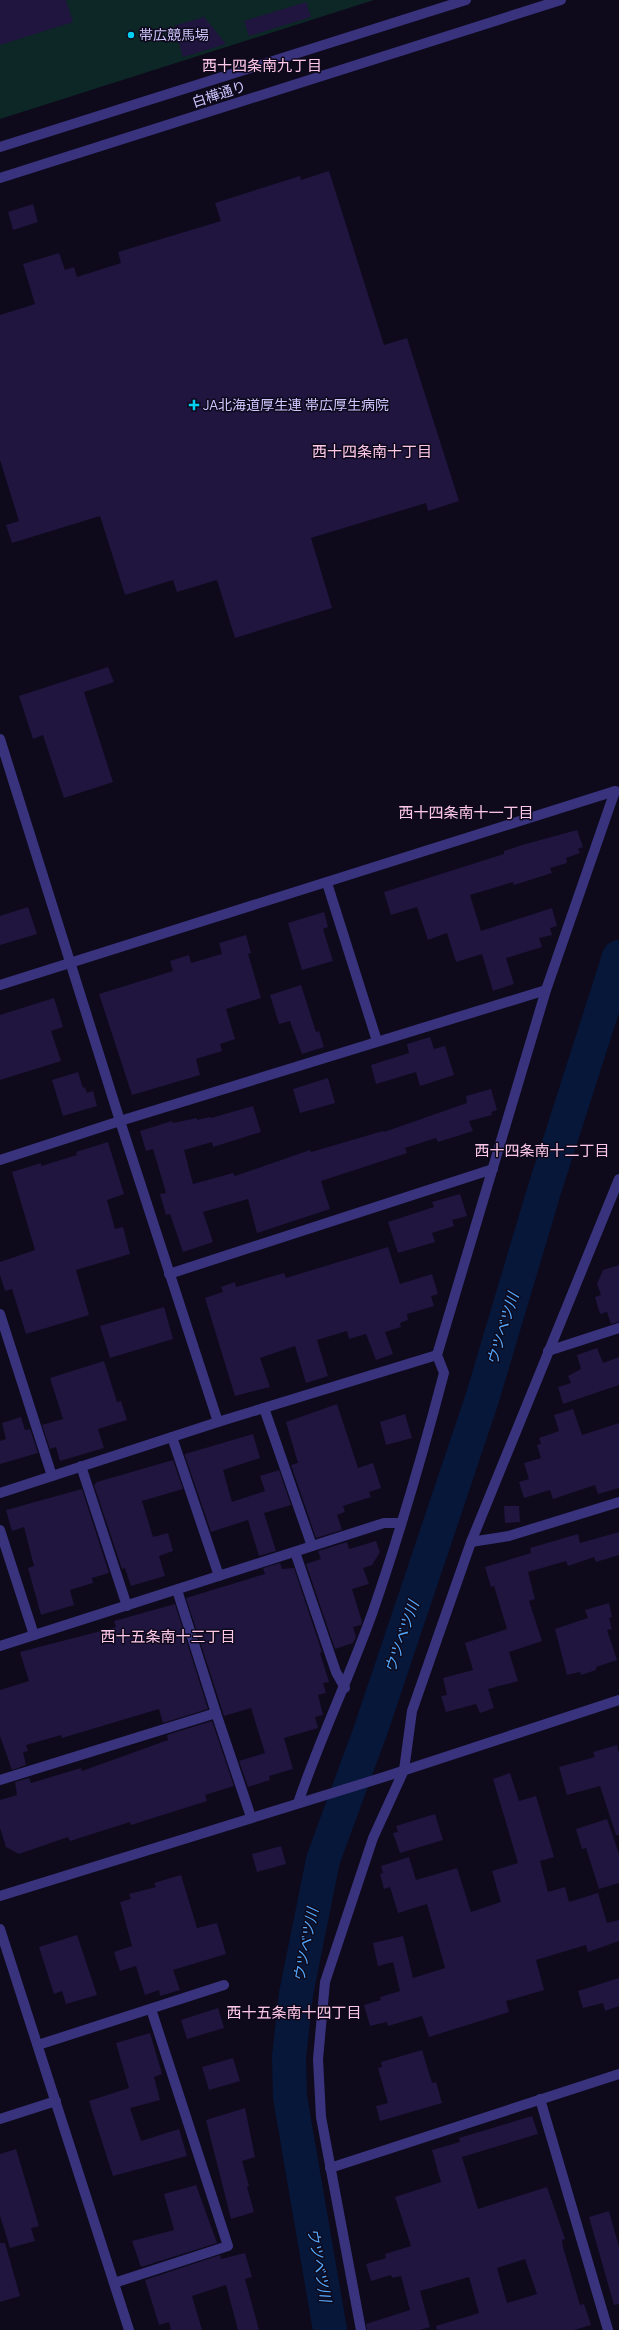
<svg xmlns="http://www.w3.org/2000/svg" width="619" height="2330" viewBox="0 0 619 2330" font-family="Manrope,'Noto Sans JP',sans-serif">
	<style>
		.pitch { fill: #0d2626 }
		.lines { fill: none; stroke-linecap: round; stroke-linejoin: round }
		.river { stroke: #061739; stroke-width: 34 }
		.building { fill: #1f153e; fill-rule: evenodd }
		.minor { stroke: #39337e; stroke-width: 10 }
		.poi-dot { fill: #00cff1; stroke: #0e0a1c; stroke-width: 1.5 }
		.labels { text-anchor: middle; stroke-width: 3; stroke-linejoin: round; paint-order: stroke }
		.poi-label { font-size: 14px; fill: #cec6ff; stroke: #0e0a1c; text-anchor: start }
		.street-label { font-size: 14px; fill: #cec6ff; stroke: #0e0a1c }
		.neighbourhood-label { font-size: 15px; fill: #ffc8e9; stroke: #0e0a1c }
		.water-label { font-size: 15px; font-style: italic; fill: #54a9ff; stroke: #0e0a1c }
	</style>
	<rect width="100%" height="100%" fill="#0e0a1c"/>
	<path class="pitch" d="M0 0H374L0 119Z"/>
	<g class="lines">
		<path class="river" d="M330 2330 290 2097 289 2057 296 1994 323 1860 371 1729 482 1399 544 1191 619 957"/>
	</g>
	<g class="building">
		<path d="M0 0H66L73 22 0 45Z"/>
		<path d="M306 2 311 17 249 36 244 21Z"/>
		<path d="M204 17 226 44 183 57 174 26Z"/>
		<path d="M329 171 384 345 407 338 459 501 428 511 426 503 311 538 332 608 235 638 217 580 177 592 173 580 125 595 100 516 12 543 6 525 19 521 0 460V315L35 304 23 264 59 253 65 270 74 267 77 277 121 263 118 252 221 221 215 203 300 176 301 180Z"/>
		<path d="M33 204 38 222 13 230 8 212Z"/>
		<path d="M108 667 114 682 84 692 113 782 64 798 43 735 33 739 19 696Z"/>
		<path d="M577 830 583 847 578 849 580 853 566 858 567 863 550 868 552 873 514 885 513 882 470 895 481 931 552 908 557 926 550 928 552 935 539 938 542 947 506 958 514 984 493 991 482 954 456 962 447 933 428 940 417 907 391 915 384 892 504 854V851L522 845Z"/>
		<path d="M28 907 37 934 0 945V916Z"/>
		<path d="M324 912 328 927 323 929 333 961 302 970 288 923Z"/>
		<path d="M246 935 251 953 248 954 261 998 226 1009 235 1039 220 1044 222 1051 196 1059 200 1075 132 1095 99 994 173 971 170 961 189 955 191 963 222 954 219 943Z"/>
		<path d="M301 985 316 1032 319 1031 324 1047 302 1054 290 1021 279 1024 270 995Z"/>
		<path d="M54 998 63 1027 51 1031 61 1061 0 1080V1015Z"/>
		<path d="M430 1037 434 1049 445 1046 454 1075 420 1086 416 1072 376 1084 371 1065 409 1053 407 1044Z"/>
		<path d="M78 1072 83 1088 85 1087 87 1093 93 1091 97 1106 63 1116 52 1080Z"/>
		<path d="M328 1078 335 1103 300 1113 293 1089Z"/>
		<path d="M491 1089 497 1110 491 1112 492 1115 469 1121 473 1131 438 1142 436 1138 405 1148 407 1153 321 1181 330 1209 257 1233 248 1199 203 1212 213 1242 183 1252 170 1214 166 1215 160 1194 166 1193 153 1149 146 1151 140 1131 172 1121 173 1123 197 1118V1120L210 1117 211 1118 253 1106 261 1132 213 1147 212 1142 184 1150 193 1184 233 1173 235 1176 310 1150 311 1152 383 1131 384 1132 467 1103 466 1096Z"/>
		<path d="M108 1142 124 1194 107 1200 115 1229 123 1227 130 1254 76 1270 89 1315 26 1334 12 1289 5 1291 0 1275V1262L35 1250 12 1172 41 1163V1166L77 1155 76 1152Z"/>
		<path d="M460 1194 467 1216 452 1220 454 1226 432 1233 435 1242 398 1253 388 1222 434 1207 432 1202Z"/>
		<path d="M388 1247 400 1284 432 1274 438 1294 431 1296 434 1306 407 1314 408 1320 400 1323 401 1327 385 1332 393 1354 376 1360 366 1334 349 1339 347 1331 317 1340 328 1376 306 1383 295 1346 260 1358 270 1387 235 1396 205 1298 223 1292 221 1287 235 1282 236 1287 284 1273 286 1278Z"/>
		<path d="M619 1265V1322L611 1324 607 1312 600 1314 595 1297 601 1295 597 1284 603 1270Z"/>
		<path d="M164 1307 173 1339 110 1358 100 1326Z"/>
		<path d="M597 1348 603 1363 619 1357V1385L563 1404 558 1387 571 1383 568 1376 581 1369 577 1355Z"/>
		<path d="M104 1361 117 1402 121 1401 127 1420 98 1429 104 1448 60 1461 56 1447 50 1449 42 1425 63 1419 50 1378Z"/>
		<path d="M337 1404 358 1468 373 1463 381 1488 369 1492 371 1497 343 1506 345 1512 337 1515 342 1530 316 1538 291 1465 298 1463 286 1422Z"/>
		<path d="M573 1409 582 1435 619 1423V1488L598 1494 595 1485 553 1499 550 1490 524 1498 519 1482 529 1479 524 1463 541 1458 537 1445 541 1444 539 1438 559 1431 554 1415Z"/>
		<path d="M405 1414 412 1438 386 1445 380 1422Z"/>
		<path d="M21 1417 25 1430 30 1429 38 1453 0 1464V1441L6 1439 2 1423Z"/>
		<path d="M253 1434 260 1458 223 1470 232 1502 265 1491 260 1476 279 1470 291 1505 264 1513 276 1551 259 1556 248 1520 211 1532 185 1456V1454Z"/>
		<path d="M173 1460 183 1489 142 1501 153 1537 168 1533 173 1551 159 1556 165 1576 131 1586 125 1568 122 1569 94 1485 97 1482Z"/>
		<path d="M82 1489 109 1573 92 1578 93 1583 70 1590 74 1605 41 1615 28 1568 34 1566 24 1527 12 1531 6 1510Z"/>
		<path d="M504 1506H519L520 1522 505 1523Z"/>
		<path d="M619 1532V1555L596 1562 594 1557 568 1566 566 1561 528 1572 535 1599 529 1601 542 1641 509 1652 518 1681 488 1689 494 1708 480 1713 476 1704 446 1712 441 1696 447 1695 443 1678 473 1670 465 1643 507 1629 494 1586 491 1587 485 1567 531 1553 530 1548 578 1534 580 1543Z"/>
		<path d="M376 1541 380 1552 372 1565 363 1568 369 1584 352 1589 362 1622 361 1625 353 1627 356 1637 353 1643 335 1649 306 1564 321 1559 318 1551 347 1542 349 1549Z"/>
		<path d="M280 1563 282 1569 294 1568 322 1652 320 1653 329 1682 323 1683 326 1693 318 1695 323 1715 315 1717 318 1728 284 1738 293 1769 269 1776 270 1780 248 1787 239 1761 265 1753 251 1708 224 1716 186 1598 265 1574 263 1568Z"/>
		<path d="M609 1603 612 1617 609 1618 612 1629 607 1630 617 1660 596 1667V1670L581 1675 580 1672 567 1675 555 1629 588 1618 585 1610Z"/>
		<path d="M175 1604 208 1709 163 1723 159 1709 62 1738 61 1735 26 1745 28 1751 23 1752 26 1765 12 1770 0 1736V1690L29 1681 20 1652 116 1627 114 1621Z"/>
		<path d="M212 1721 234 1786 205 1795 207 1801 131 1825 130 1822 70 1841 68 1837 19 1854 6 1847 0 1828V1800L17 1795 15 1782 29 1778 31 1783 81 1768 82 1771 168 1740 167 1735Z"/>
		<path d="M617 1745 619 1753V1835H616L600 1786 567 1795 559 1767 595 1757 593 1752Z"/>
		<path d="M510 1773 519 1801 536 1796 554 1857 540 1861 548 1892 565 1887 569 1902 598 1893 607 1923 619 1920V1941L588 1952 586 1945 536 1960 544 1990 506 2001 509 2012 429 2037 422 2016 388 2026 387 2022 370 2026 364 2005 381 2000 380 1997 400 1991 393 1962 378 1966 373 1943 403 1936 413 1978 445 1968 427 1904 398 1913 390 1887 384 1889 380 1874 383 1873 381 1866 409 1857 416 1880 457 1868 471 1912 501 1902 492 1871 518 1863 493 1779Z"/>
		<path d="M435 1814 443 1840 400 1853 393 1833 398 1832 396 1826Z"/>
		<path d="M607 1819 619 1854V1883L599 1889 586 1848 582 1849 576 1829Z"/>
		<path d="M281 1846 286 1864 257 1872 252 1854Z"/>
		<path d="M181 1875 197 1928 217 1923 226 1954 173 1970 180 1990 160 1996 159 1990 145 1995 136 1966 120 1971 114 1952 132 1946 120 1902 131 1899 129 1894 156 1887 154 1883Z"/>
		<path d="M77 1935 97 1995 66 2004 62 1991 54 1994 39 1947Z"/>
		<path d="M619 1978V2006L605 2011 603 2003 583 2008 578 1991Z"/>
		<path d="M218 2008 224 2028 187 2039 181 2020Z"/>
		<path d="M150 2033 162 2074 154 2077 160 2100 130 2108 141 2141 179 2129 187 2156 113 2176 89 2101 129 2088 116 2043Z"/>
		<path d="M422 2050 432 2083 436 2082 442 2103 380 2121 376 2106 388 2103 378 2068 382 2067 381 2062Z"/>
		<path d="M233 2058 240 2081 209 2090 202 2067Z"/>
		<path d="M245 2108 255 2157 242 2161 249 2186 247 2187 254 2212 231 2219 206 2120Z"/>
		<path d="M532 2116 538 2134 462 2157 478 2209 547 2187 565 2239 562 2240 563 2247 580 2305 584 2304 591 2325 574 2330H437L436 2326 479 2313 469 2277 420 2291 430 2327 420 2330H367L366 2324 410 2310 401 2276 392 2278 391 2275 371 2281 366 2264 386 2258 385 2254 411 2246 395 2197 441 2182 432 2150 460 2142 459 2138ZM525 2259 537 2294 507 2303 497 2268Z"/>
		<path d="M16 2149 39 2226 31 2228 35 2241 10 2248 0 2216V2154Z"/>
		<path d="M196 2185 217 2243 141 2267 132 2241 174 2230 164 2194Z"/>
		<path d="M609 2211 619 2247V2304L614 2305 589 2217Z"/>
		<path d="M0 2243H5L20 2296 0 2302Z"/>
		<path d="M245 2253 252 2277 245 2279 259 2330H238L226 2285 192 2296 202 2330H171L169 2322 159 2325 145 2280 220 2255 221 2259Z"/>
	</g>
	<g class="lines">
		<g class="minor">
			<path d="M0 147 466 0"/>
			<path d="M0 178 561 0"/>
			<path d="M0 739 120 1121 218 1422"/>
			<path d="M327 883 377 1041"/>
			<path d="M0 985 615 791"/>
			<path d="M0 1160 120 1121 546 990"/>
			<path d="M169 1274 493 1169"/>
			<path d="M0 1314 52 1476"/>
			<path d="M548 1351 619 1328"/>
			<path d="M264 1408 312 1546"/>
			<path d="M172 1437 219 1576"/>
			<path d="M81 1466 127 1606"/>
			<path d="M0 1493 218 1422 437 1355"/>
			<path d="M0 1530 34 1635"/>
			<path d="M471 1542 509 1536 619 1502"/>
			<path d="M295 1552 336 1672 345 1688"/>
			<path d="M177 1590 216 1713"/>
			<path d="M0 1646 384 1523H401"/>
			<path d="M0 1780 216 1713 251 1817"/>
			<path d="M298 1803C320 1738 350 1676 373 1611 400 1533 423 1453 444 1373L437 1355 546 990 615 791"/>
			<path d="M0 1896 384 1777 619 1700"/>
			<path d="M0 1929 129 2330"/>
			<path d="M38 2045 224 1985"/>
			<path d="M540 2099 608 2330"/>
			<path d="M0 2119 56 2101"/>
			<path d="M330 2168 619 2074"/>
			<path d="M114 2283 228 2246 151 2009"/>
			<path d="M361 2330 321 2117 318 2059 325 1982 373 1838 404 1770 412 1711 471 1542 619 1179"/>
		</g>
	</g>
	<g class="poi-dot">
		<circle cx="131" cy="35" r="4"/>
		<path d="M192 399h4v4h4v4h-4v4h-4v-4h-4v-4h4z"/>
	</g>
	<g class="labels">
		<g class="poi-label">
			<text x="139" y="40">帯広競馬場</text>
			<text x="203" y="410">JA北海道厚生連 帯広厚生病院</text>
		</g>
		<g class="street-label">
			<text transform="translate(219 94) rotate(-18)" y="5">白樺通り</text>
		</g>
		<g class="neighbourhood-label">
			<text x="262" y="71">西十四条南九丁目</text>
			<text x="372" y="457">西十四条南十丁目</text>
			<text x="466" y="818">西十四条南十一丁目</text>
			<text x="542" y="1156">西十四条南十二丁目</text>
			<text x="168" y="1642">西十五条南十三丁目</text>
			<text x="294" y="2018">西十五条南十四丁目</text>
		</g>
		<g class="water-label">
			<text transform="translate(503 1329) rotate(-73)" y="5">ウツベツ川</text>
			<text transform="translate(402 1637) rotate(-71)" y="5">ウツベツ川</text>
			<text transform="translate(306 1945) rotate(-79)" y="5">ウツベツ川</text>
			<text transform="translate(319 2265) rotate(80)" y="5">ウツベツ川</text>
		</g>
	</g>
</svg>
